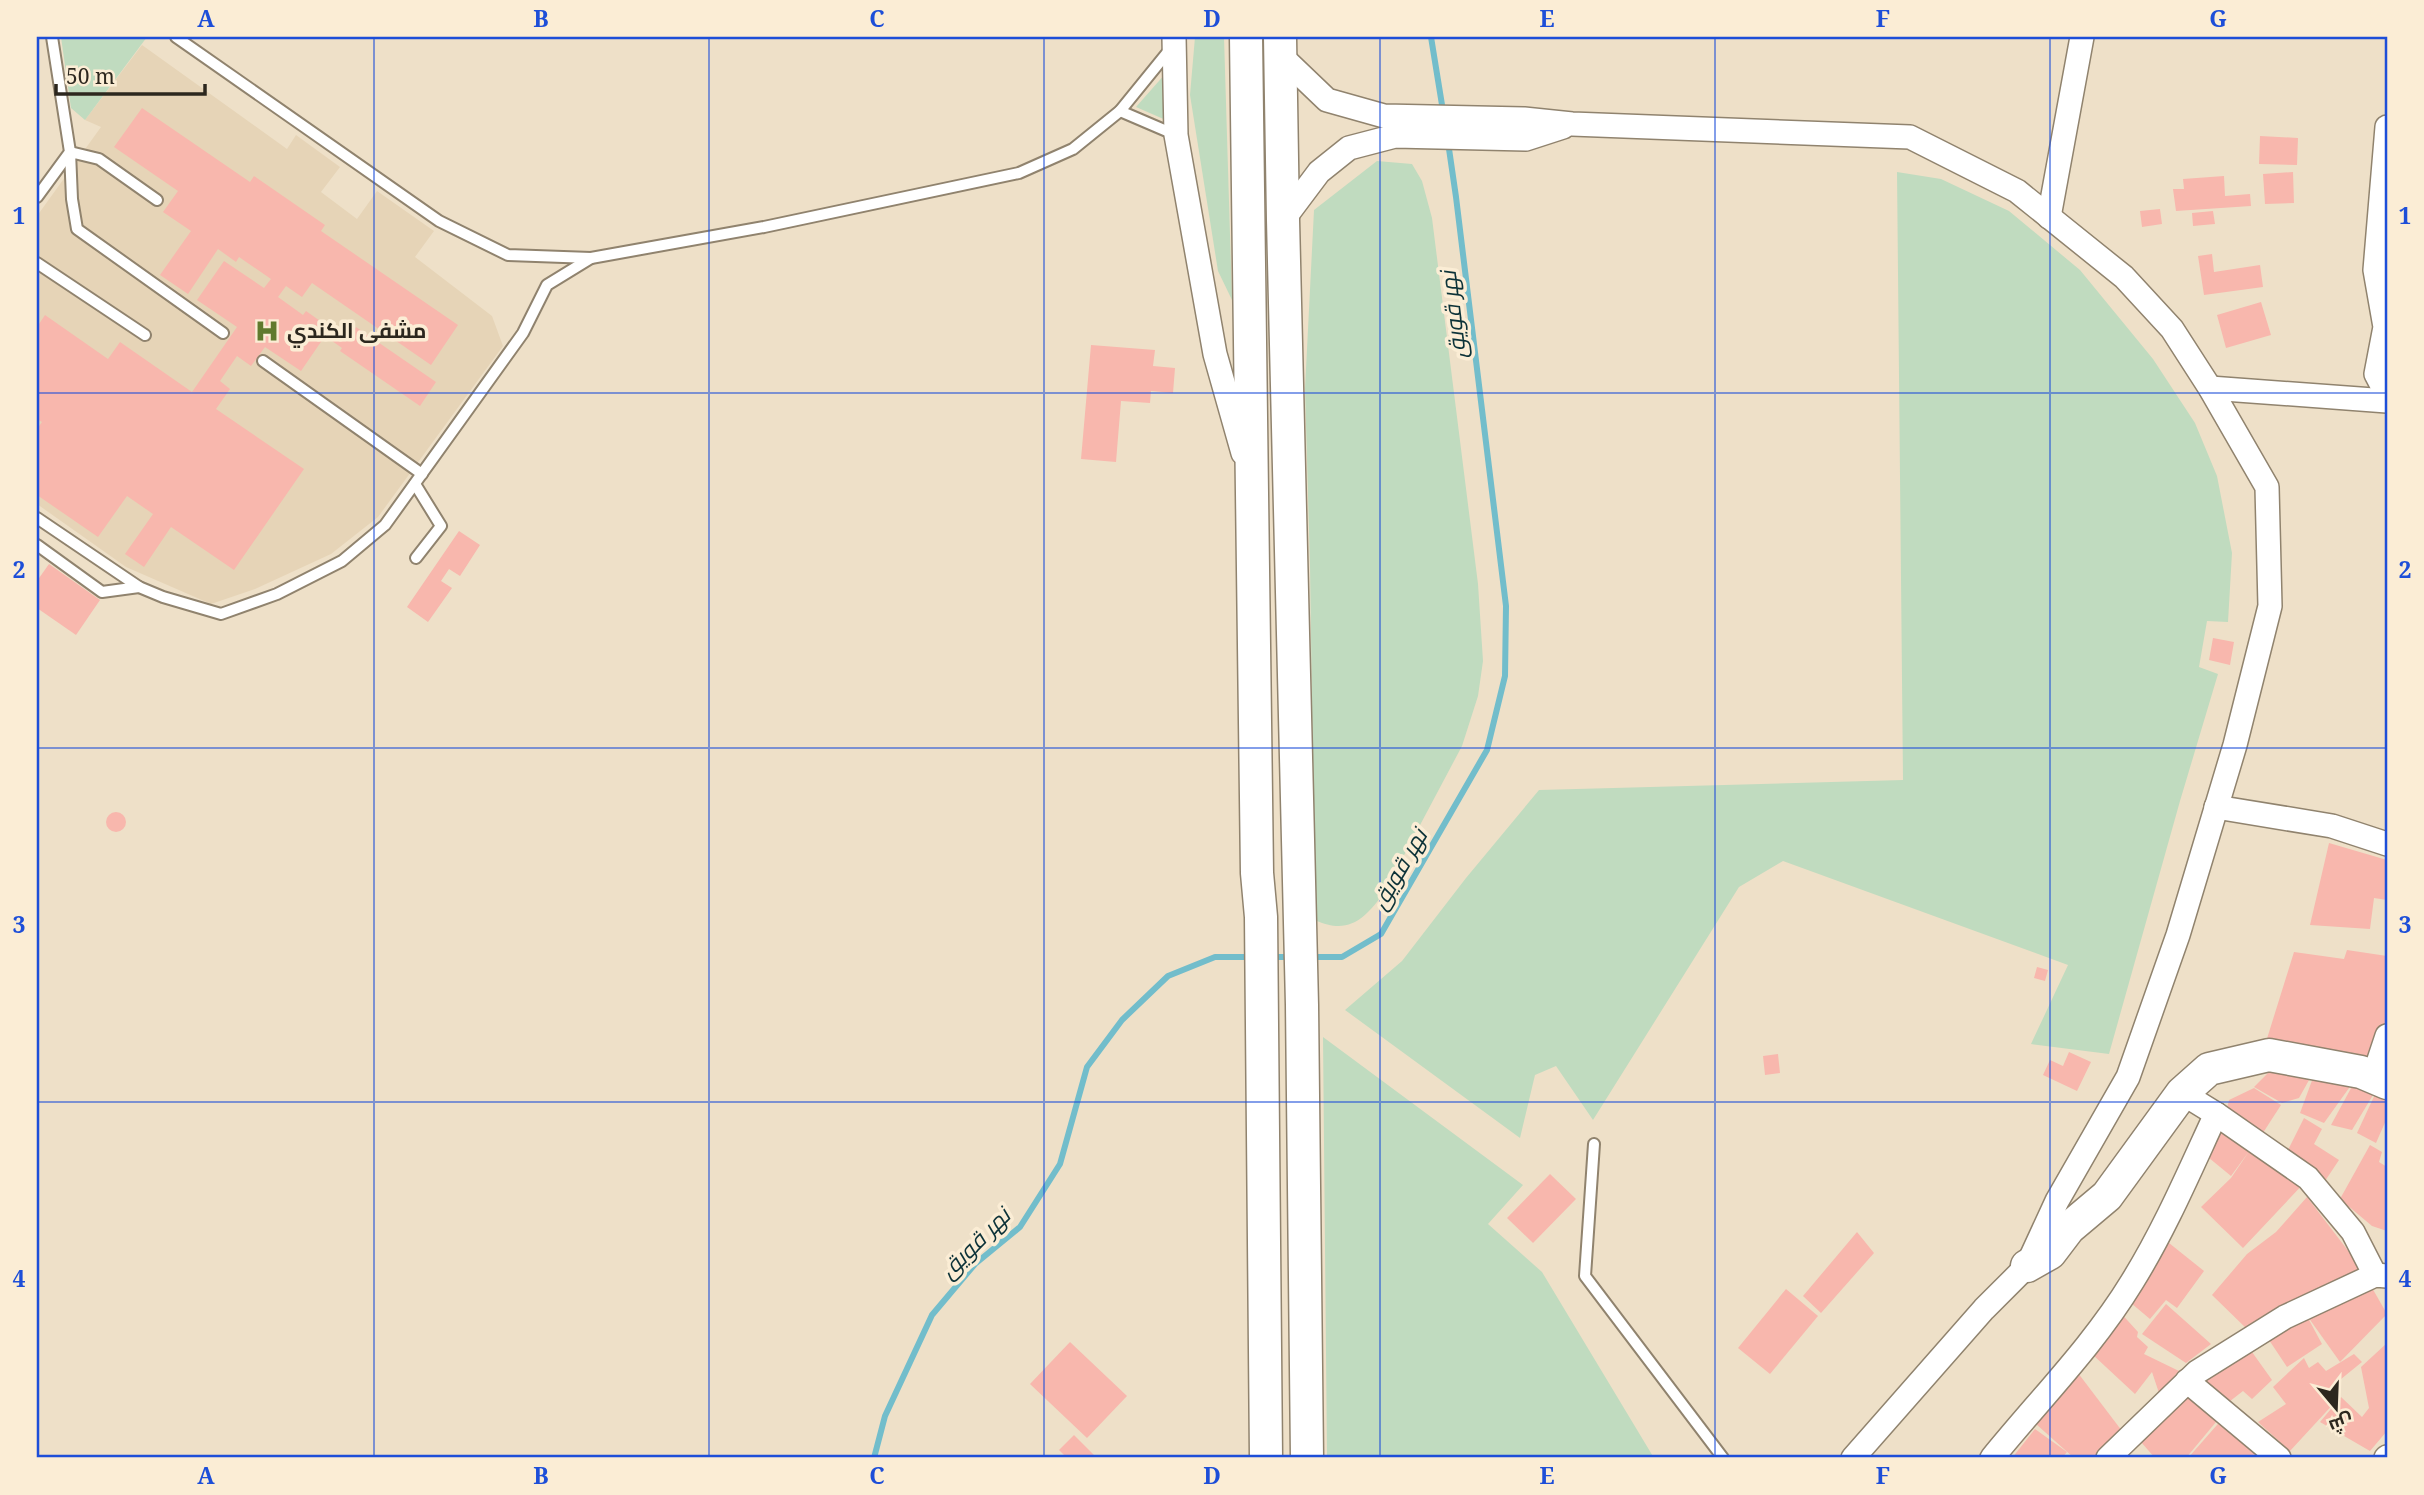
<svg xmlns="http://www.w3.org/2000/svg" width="2424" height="1495" viewBox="0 0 2424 1495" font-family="'Noto Serif',Cairo,serif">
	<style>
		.built { fill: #e6d4b7 }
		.green { fill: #c0dbbf }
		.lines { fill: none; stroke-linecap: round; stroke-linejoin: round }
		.stream { stroke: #72bdcb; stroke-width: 6 }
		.building { fill: #f8b7ad }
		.lane-casing { stroke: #90836e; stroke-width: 14 }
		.street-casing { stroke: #90836e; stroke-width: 26 }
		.secondary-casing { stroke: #90836e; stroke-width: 35 }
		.lane { stroke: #fff; stroke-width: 10 }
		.street { stroke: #fff; stroke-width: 23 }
		.secondary { stroke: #fff; stroke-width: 32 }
		.grid { fill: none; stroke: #1d4ed8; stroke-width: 2; stroke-opacity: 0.55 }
		.labels { text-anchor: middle; stroke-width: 7; stroke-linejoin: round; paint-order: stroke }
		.poi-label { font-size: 21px; font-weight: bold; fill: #2c271e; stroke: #fbedd5; text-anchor: start }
		.water-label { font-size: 23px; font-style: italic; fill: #0c3238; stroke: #fbedd5 }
		.neatline { fill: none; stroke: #1d4ed8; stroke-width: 2.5 }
		.grid-label { font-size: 23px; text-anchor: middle; font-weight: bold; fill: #1d4ed8 }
	</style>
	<rect width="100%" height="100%" fill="#eee0c8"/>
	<path class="built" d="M142 45 287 149 296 135 340 167 321 192 357 219 377 191 434 231 415 257 492 316 503 346 378 517 331 554 255 589 211 604 126 567 37 504V216L101 127 85 120Z"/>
	<g class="green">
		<path d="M61 37H147L85 120 71 108Z"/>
		<path d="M1195 37H1224L1232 300 1218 271 1190 95Z"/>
		<path d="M1166 73 1168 121 1136 107Z"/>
		<path d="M1377 161 1412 164 1422 181 1432 218 1478 584 1483 661 1478 696 1462 746 1385 891C1366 918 1349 936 1315 920L1310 566 1305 389 1314 210Z"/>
		<path d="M1897 172 1941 179 2009 211 2080 270 2153 359 2195 423 2217 476 2232 553 2228 622 2207 621 2199 667 2218 674 2180 801 2109 1054 2031 1044 2068 965 1783 861 1739 887 1593 1120 1556 1066 1535 1075 1520 1138 1345 1010 1402 961 1466 878 1539 790 1903 780Z"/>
		<path d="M1323 1037 1523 1185 1488 1224 1542 1272 1654 1458H1327Z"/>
	</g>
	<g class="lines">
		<g class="stream">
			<path d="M1431 37 1443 111"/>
			<path d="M1269 957H1293"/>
			<path d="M1311 957H1342L1381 934 1487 750 1505 676 1506 606 1456 197 1448 142"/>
			<path d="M874 1458 885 1416 932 1315 975 1264 1020 1227 1060 1164 1087 1067 1122 1020 1168 976 1215 957H1251"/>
		</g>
	</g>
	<g class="building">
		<path d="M142 108 250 182 254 176 325 225 321 231 458 325 431 365 312 283 302 297 286 286 278 297 303 315 306 311 347 340 356 327 436 382 420 406 340 351 342 348 325 336 301 371 265 347 251 366 237 356 220 381 230 389 216 409 304 469 234 570 171 527 144 567 125 554 153 514 127 496 98 537 37 495V429L42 422 37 419V327L45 315 108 359 120 342 192 392 237 327 197 300 224 261 264 288 271 279 239 257 236 262 218 249 188 294 160 275 191 231 163 212 178 191 114 147Z"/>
		<path d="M2260 136 2298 138 2297 165 2259 164Z"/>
		<path d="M2293 172 2294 203 2265 204 2263 174Z"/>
		<path d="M2224 176 2225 196 2250 194 2251 206 2176 211 2173 189H2184L2183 179Z"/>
		<path d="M2160 209 2162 224 2142 227 2140 211Z"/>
		<path d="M2213 211 2215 224 2193 226 2192 213Z"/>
		<path d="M2212 254 2214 272 2260 265 2263 287 2204 295 2198 256Z"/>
		<path d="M2261 302 2271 335 2226 348 2217 315Z"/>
		<path d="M1091 345 1155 350 1153 366 1175 368 1173 393 1151 391 1150 403 1121 401 1116 462 1081 459Z"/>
		<path d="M459 531 480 545 460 576 449 569 441 581 452 588 428 622 407 607Z"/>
		<path d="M49 564 100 600 76 635 37 608V581Z"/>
		<path d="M2213 638 2234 642 2230 665 2209 660Z"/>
		<circle cx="116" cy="822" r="10"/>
		<path d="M2329 843 2387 860V900L2374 898 2370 929 2310 925Z"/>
		<path d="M2347 950 2387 956V1027L2378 1064 2265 1045 2294 952 2344 959Z"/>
		<path d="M2037 967 2048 970 2045 981 2034 978Z"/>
		<path d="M2069 1052 2091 1062 2077 1091 2043 1075 2050 1060 2063 1066Z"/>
		<path d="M1778 1054 1780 1073 1765 1075 1763 1056Z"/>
		<path d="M2272 1069 2313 1073 2299 1098 2282 1103 2254 1087Z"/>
		<path d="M2314 1075 2354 1081 2324 1123 2300 1113Z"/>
		<path d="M2356 1079 2376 1090 2352 1130 2331 1125Z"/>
		<path d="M2254 1088 2281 1105 2259 1139 2226 1112 2229 1100Z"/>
		<path d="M2377 1090 2387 1096V1118L2376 1143 2357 1133Z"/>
		<path d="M2219 1118 2306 1181 2243 1248 2201 1207 2231 1178 2250 1150 2231 1176 2203 1153Z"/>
		<path d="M2304 1118 2322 1129 2314 1144 2339 1160 2323 1184 2285 1156Z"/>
		<path d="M2370 1145 2382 1152 2379 1162 2387 1167V1231L2372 1226 2340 1199Z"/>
		<path d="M1550 1174 1576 1199 1533 1243 1507 1218Z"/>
		<path d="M2307 1197 2362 1269 2250 1332 2212 1295 2247 1254 2276 1232Z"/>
		<path d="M1857 1232 1874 1253 1821 1313 1803 1296Z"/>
		<path d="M2164 1239 2204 1271 2177 1308 2166 1300 2150 1319 2125 1298Z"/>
		<path d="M2371 1286 2387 1314 2340 1362 2308 1317Z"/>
		<path d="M1786 1289 1818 1316 1770 1374 1738 1348Z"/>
		<path d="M2166 1304 2211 1344 2186 1363 2142 1334Z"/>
		<path d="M2118 1310 2138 1332 2137 1337 2148 1347 2144 1354 2179 1371 2159 1393 2152 1372 2135 1394 2092 1354Z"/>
		<path d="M2308 1318 2322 1344 2287 1367 2269 1340Z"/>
		<path d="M1070 1342 1127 1396 1087 1438 1030 1384Z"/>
		<path d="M2387 1343V1431L2370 1451 2320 1422 2341 1397 2362 1417 2369 1408 2361 1367Z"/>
		<path d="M2247 1345 2272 1380 2252 1399 2243 1391 2225 1405 2197 1378Z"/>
		<path d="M2354 1354 2362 1362 2330 1388 2337 1400 2290 1451 2258 1422 2286 1404 2273 1387 2304 1358 2309 1368 2318 1362 2326 1371Z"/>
		<path d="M2078 1373 2122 1431 2095 1458H2074L2036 1424Z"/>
		<path d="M2187 1386 2221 1416 2186 1458H2155L2141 1442Z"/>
		<path d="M2224 1417 2265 1458H2188Z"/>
		<path d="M2035 1429 2067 1452 2062 1458H2012Z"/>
		<path d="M1074 1435 1097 1458H1067L1059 1450Z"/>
	</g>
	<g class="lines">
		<g class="lane-casing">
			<g id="lane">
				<path d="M176 37 439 221 508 255 591 258 764 227 1019 173 1073 149 1120 111 1172 47"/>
				<path d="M1120 111 1176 135"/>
				<path d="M37 197 70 152 52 37"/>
				<path d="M157 200 99 159 70 152 72 199 77 229 223 333"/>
				<path d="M37 263 145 335"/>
				<path d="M263 361 422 474"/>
				<path d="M415 484 441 526 416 558"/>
				<path d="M37 518 139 587 163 597 221 614 277 594 342 561 385 525 523 333 547 285 591 258"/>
				<path d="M37 545 102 592 139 587"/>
				<path d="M1594 1144 1585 1276 1723 1458"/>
			</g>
		</g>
		<g class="street-casing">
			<g id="street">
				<path d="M1174 37 1176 135 1215 354 1243 453"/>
				<path d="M1281 56 1327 100 1384 116 1524 119 1572 124 1910 137 2017 191 2124 277 2172 329 2210 388 2267 487 2270 606 2235 745 2178 935 2128 1077 2057 1201 2027 1266 1984 1309 1853 1458"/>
				<path d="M2387 127 2375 270 2385 327 2376 374 2387 395"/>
				<path d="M2049 217 2082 37"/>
				<path d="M1283 220 1319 172 1349 148 1395 136 1526 139 1563 127"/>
				<path d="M2210 388 2387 401"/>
				<path d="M2216 807 2332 826 2387 844"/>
				<path d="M2373 1078 2387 1036"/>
				<path d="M2182 1093 2216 1114 2308 1178 2353 1232 2375 1275"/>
				<path d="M2187 1381 2279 1458"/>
				<path d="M1992 1458C2039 1400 2093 1346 2132 1282 2165 1229 2190 1170 2216 1114"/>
				<path d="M2108 1458 2197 1372 2285 1317 2375 1275 2387 1276"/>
				<path d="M2386 1458 2387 1457"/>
			</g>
		</g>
		<g class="secondary-casing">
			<g id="secondary">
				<path d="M1246 37 1257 873 1261 917 1266 1458"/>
				<path d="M1280 37 1283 220 1302 1005 1307 1458"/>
				<path d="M2027 1266 2050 1253 2069 1228 2107 1196 2182 1093 2209 1069 2269 1055 2361 1072 2387 1083"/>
			</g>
		</g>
		<use href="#lane" class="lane"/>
		<use href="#street" class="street"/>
		<use href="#secondary" class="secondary"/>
	</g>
	<path class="grid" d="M374 37V1458M709 37V1458M1044 37V1458M1380 37V1458M1715 37V1458M2050 37V1458M37 393H2387M37 748H2387M37 1102H2387"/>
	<defs>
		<g id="hospital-bare" transform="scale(1.89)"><path d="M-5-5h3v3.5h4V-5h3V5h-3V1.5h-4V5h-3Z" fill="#607a2d" stroke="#fbedd5" stroke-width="2.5" paint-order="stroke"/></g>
	</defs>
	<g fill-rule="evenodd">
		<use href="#hospital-bare" x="267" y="331"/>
	</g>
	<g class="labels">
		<g class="poi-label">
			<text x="287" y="338">مشفى الكندي</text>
		</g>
		<g class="water-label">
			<text transform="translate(1453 315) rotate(-97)" y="8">نهر قويق</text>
			<text transform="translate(1399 869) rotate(-60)" y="8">نهر قويق</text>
			<text transform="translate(975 1243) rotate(-45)" y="8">نهر قويق</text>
		</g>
	</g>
	<rect width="2424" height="1495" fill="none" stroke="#fbedd5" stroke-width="77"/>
	<g transform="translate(2336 1408) rotate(161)" stroke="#fbedd5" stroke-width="5" paint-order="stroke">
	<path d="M0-5L12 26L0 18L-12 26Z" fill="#2c271e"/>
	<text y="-10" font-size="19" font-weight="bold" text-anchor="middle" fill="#2c271e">ش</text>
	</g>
	<path d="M56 84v10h149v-10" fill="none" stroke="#2c271e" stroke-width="3.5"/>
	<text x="66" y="84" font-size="21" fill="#2c271e" stroke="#fbedd5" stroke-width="5" paint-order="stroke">50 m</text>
	<rect x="38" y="38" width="2348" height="1418" class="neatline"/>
	<g class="grid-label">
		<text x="206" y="27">A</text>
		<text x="541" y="27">B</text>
		<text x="877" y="27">C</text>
		<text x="1212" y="27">D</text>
		<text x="1547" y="27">E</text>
		<text x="1883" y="27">F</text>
		<text x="2218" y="27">G</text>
		<text x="19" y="224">1</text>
		<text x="2405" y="224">1</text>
		<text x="19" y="578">2</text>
		<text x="2405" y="578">2</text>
		<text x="19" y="933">3</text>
		<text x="2405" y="933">3</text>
		<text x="19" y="1287">4</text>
		<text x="2405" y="1287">4</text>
		<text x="206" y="1484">A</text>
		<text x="541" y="1484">B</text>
		<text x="877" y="1484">C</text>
		<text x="1212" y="1484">D</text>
		<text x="1547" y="1484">E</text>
		<text x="1883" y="1484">F</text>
		<text x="2218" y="1484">G</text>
	</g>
</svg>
